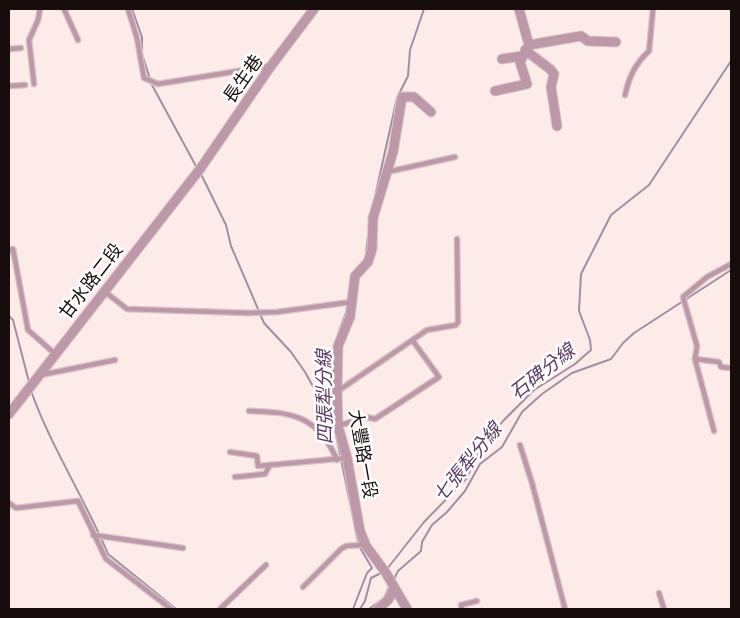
<svg xmlns="http://www.w3.org/2000/svg" width="740" height="618" viewBox="0 0 740 618" font-family="'Archivo Narrow','Noto Sans TC',sans-serif">
	<style>
		.lines { fill: none; stroke-linecap: round; stroke-linejoin: round }
		.stream { stroke: #a28ea3; stroke-width: 2 }
		.service-casing { stroke: #d8c7c7; stroke-width: 7 }
		.minor-casing { stroke: #d8c7c7; stroke-width: 11 }
		.service { stroke: #bd98a8; stroke-width: 4.5 }
		.minor { stroke: #bd98a8; stroke-width: 9 }
		.labels { text-anchor: middle; stroke-width: 5; stroke-linejoin: round; paint-order: stroke }
		.street-label { font-size: 18px; fill: #170d0d; stroke: #fff }
		.water-label { font-size: 19px; font-style: italic; fill: #5b3b63; stroke: #fff }
	</style>
	<rect width="100%" height="100%" fill="#fdebea"/>
	<g class="lines">
		<g class="stream">
			<path d="M132 9 142 37V54L152 85 197 168"/>
			<path d="M201 174 226 225 231 246 264 323 291 352 305 372 320 399 328 425 335 429"/>
			<path d="M374 201 397 98 408 76 410 50 424 9"/>
			<path d="M366 253 368 235"/>
			<path d="M9 316 13 320 29 382"/>
			<path d="M338 334 347 310"/>
			<path d="M31 391C49 441 77 486 99 534"/>
			<path d="M333 391V358"/>
			<path d="M336 435 359 546 372 568 367 573 353 609"/>
			<path d="M101 538 108 554 176 609"/>
			<path d="M387 569 424 522 466 479 480 450 503 421 534 390 575 364 591 350 590 340 579 311 581 274 611 215 649 185 731 61"/>
			<path d="M394 579 398 571 421 551 422 542 432 525 447 512 465 491 480 464 502 447 522 412 542 394 572 373 611 359 623 343 634 333 731 270"/>
			<path d="M360 609 365 601 371 578 381 573"/>
			<path d="M369 609 384 598 390 585"/>
		</g>
		<g class="service-casing">
			<g id="service">
				<path d="M64 9 78 40"/>
				<path d="M128 9 137 38 144 78 158 84 269 66"/>
				<path d="M9 49 21 48"/>
				<path d="M34 84 29 40 38 20 40 9"/>
				<path d="M9 86 25 85"/>
				<path d="M625 95C629 77 635 64 649 51L653 9"/>
				<path d="M387 172 455 157"/>
				<path d="M9 250 13 249 28 330 54 353"/>
				<path d="M104 291 127 309 249 313 277 312 351 302"/>
				<path d="M695 359 719 362 721 367 731 368"/>
				<path d="M41 375 115 360"/>
				<path d="M338 391 427 330 456 325 458 322 457 239"/>
				<path d="M249 411C293 412 318 416 337 460"/>
				<path d="M338 426 366 417 375 419 439 377 413 341"/>
				<path d="M714 431 695 359 697 346 683 297 707 277 731 264"/>
				<path d="M520 445 532 483 565 609"/>
				<path d="M230 452 257 456 258 466 270 465"/>
				<path d="M235 477 265 474 270 465 347 458"/>
				<path d="M9 503 16 508 78 501 106 559 171 609"/>
				<path d="M93 535 183 548"/>
				<path d="M303 587 341 549 346 546 360 545 362 539"/>
				<path d="M659 593 664 609"/>
				<path d="M220 609 266 565"/>
				<path d="M462 609 461 605 477 601"/>
			</g>
		</g>
		<g class="minor-casing">
			<g id="minor">
				<path d="M529 45 581 36 588 41 616 42"/>
				<path d="M525 50 550 69 554 74 551 87 557 126"/>
				<path d="M502 59 522 56"/>
				<path d="M495 91 527 84 520 62 529 45 519 9"/>
				<path d="M9 414 200 169 271 66 314 9"/>
				<path d="M378 609 388 600 394 589"/>
				<path d="M407 609 386 573 366 546 360 531 347 458 338 426 337 392 338 346 350 317 355 276 368 262 372 249 373 218 393 152 402 97H414L431 112"/>
			</g>
		</g>
		<use href="#service" class="service"/>
		<use href="#minor" class="minor"/>
	</g>
	<g class="labels">
		<g class="street-label">
			<text transform="translate(243 79) rotate(-55)" y="6">長生巷</text>
			<text transform="translate(91 281) rotate(-52)" y="6">甘水路二段</text>
			<text transform="translate(363 454) rotate(80)" y="6">大豐路一段</text>
		</g>
		<g class="water-label">
			<text transform="translate(542 371) rotate(-38)" y="7">石碑分線</text>
			<text transform="translate(324 397) rotate(-91)" y="7">四張犁分線</text>
			<text transform="translate(467 462) rotate(-51)" y="7">七張犁分線</text>
		</g>
	</g>
	<rect width="740" height="618" fill="none" stroke="#170d0d" stroke-width="20"/>
</svg>
